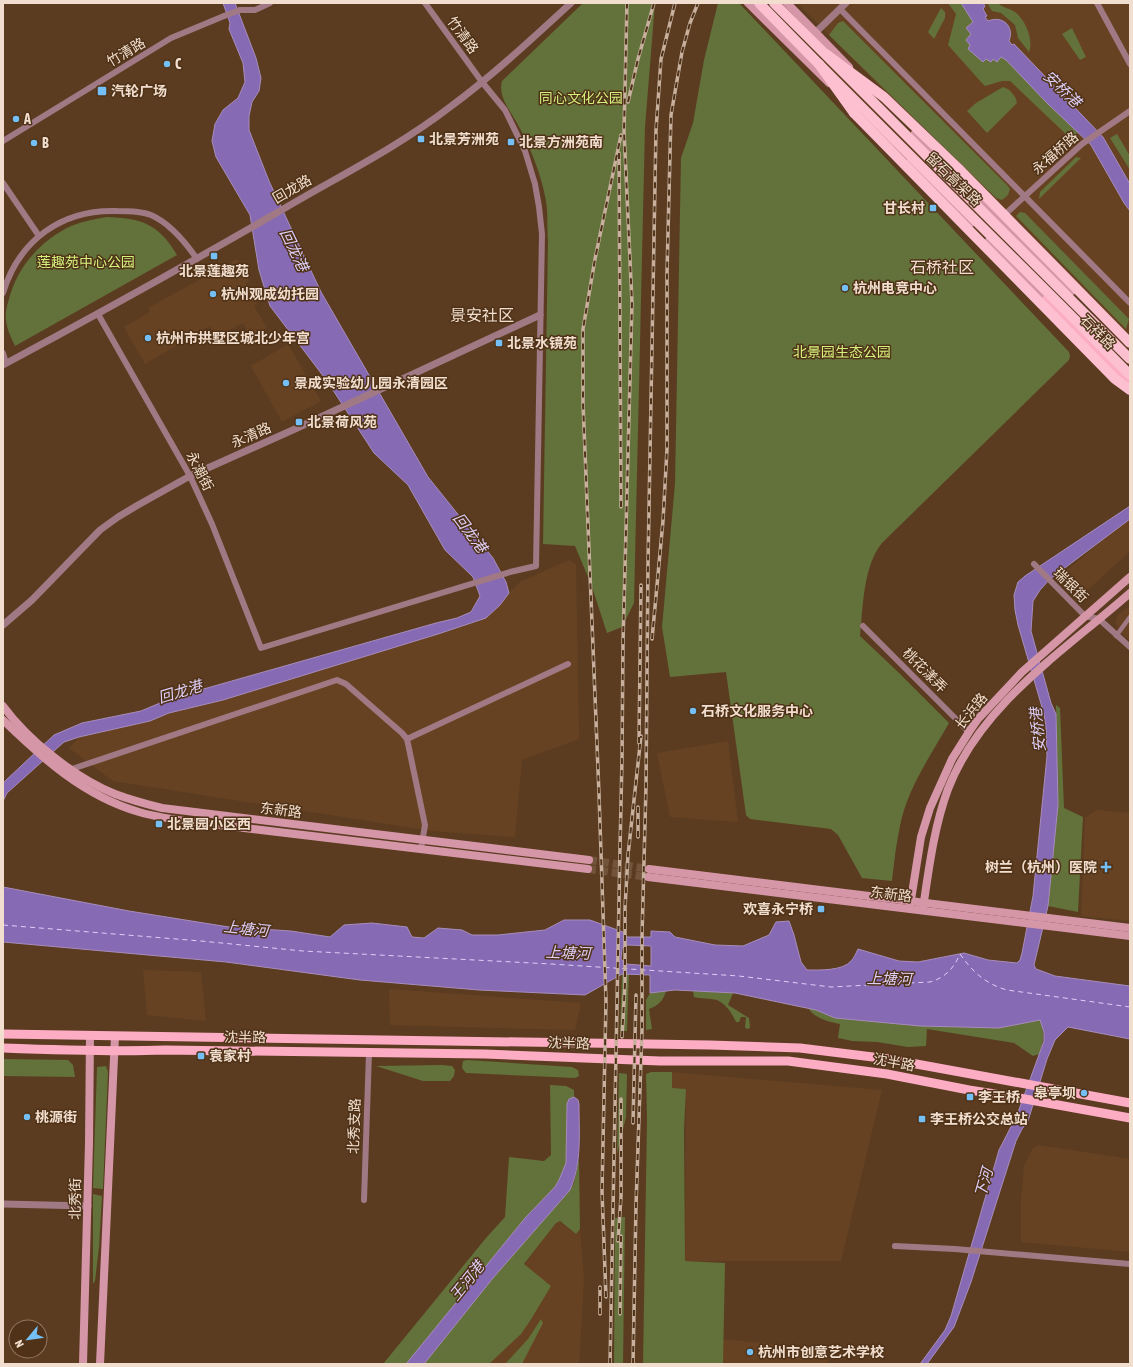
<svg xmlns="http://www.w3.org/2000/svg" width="1133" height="1367" viewBox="0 0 1133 1367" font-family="'Asap Condensed','Noto Sans SC',sans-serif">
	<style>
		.built { fill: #674222 }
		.green { fill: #63713a }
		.water { fill: #876ab4; stroke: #a78dbc; fill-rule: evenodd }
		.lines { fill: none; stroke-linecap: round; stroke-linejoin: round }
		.ferry { stroke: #ded0f9; stroke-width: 1; stroke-dasharray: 5 4; stroke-linecap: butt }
		.secondary-tunnel { stroke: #72543b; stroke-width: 8; stroke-dasharray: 8 4; stroke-linecap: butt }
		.pedestrian { stroke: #a17984; stroke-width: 4.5 }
		.minor { stroke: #a17984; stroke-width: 6 }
		.tertiary { stroke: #a17984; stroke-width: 7 }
		.secondary { stroke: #d596a7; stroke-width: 8 }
		.primary { stroke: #fcacc3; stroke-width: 9 }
		.trunk { stroke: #fcc0d0; stroke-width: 10 }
		.rail-casing { stroke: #c7b09d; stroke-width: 3.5 }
		.rail { stroke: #4f3217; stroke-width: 2; stroke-dasharray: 6; stroke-linecap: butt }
		.minor-bridge { stroke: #a17984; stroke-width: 6 }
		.trunk-bridge { stroke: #fcc0d0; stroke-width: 10 }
		.poi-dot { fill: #74c0f6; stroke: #4f3217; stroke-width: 1.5 }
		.labels { text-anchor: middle; stroke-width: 3; stroke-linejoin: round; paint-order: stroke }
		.street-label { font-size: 14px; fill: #f1dece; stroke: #4f3217 }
		.poi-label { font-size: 14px; font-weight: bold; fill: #f1dece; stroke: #4f3217; text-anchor: start }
		.park-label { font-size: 14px; fill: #d4f17d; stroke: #4f3217 }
		.water-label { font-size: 15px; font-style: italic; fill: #ded0f9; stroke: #4f3217 }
		.quarter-label { font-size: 16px; fill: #f1dece; stroke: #4f3217 }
	</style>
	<rect width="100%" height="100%" fill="#5b3c21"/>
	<g class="built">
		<path d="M797 3H1130V339L814 20Z"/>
		<path d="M237 259 249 281 245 283 257 304 254 306 267 328 251 337 243 323 216 337 210 326 145 364 124 327 150 312 148 308Z"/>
		<path d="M288 344 321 401 282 422 251 366Z"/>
		<path d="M1130 517V551L1080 597 1060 576Z"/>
		<path d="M569 560 576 564 579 739 522 760 515 837 432 831 113 781 69 748 79 737 150 721 169 713 223 700 438 634 485 618 500 605 509 593 520 582Z"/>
		<path d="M1130 605V640L1124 636 1116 625V621L1118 615Z"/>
		<path d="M728 741 738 822 670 817 657 753Z"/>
		<path d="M1097 810 1130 813V921L1081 916 1085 818Z"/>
		<path d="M143 970 201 972 206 1021 147 1015Z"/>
		<path d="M389 989 581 1003 575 1030 390 1025Z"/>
		<path d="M672 1072 882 1090 841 1261H685L686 1089 672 1088Z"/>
		<path d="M1038 1145 1130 1159V1252L1021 1242V1198L1024 1167 1032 1149Z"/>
		<path d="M559 1221 576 1234 580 1229 584 1280 579 1364H488L551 1286 524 1265 556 1223Z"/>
		<path d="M700 1337 801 1347 800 1357 828 1360V1364H699Z"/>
	</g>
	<g class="green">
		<path d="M583 3H655L645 127 634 603 622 627 607 633 591 584 575 546 543 544 548 241C547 228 548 214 546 201 541 173 530 147 517 123 509 109 498 96 502 81Z"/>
		<path d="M718 3H739L1069 352 1070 356 1069 360 882 543C863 566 863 608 860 636L897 671 949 723C931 755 907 789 900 826 896 844 894 863 892 881L862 878 838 835 831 829 750 819 746 815 726 672 670 677 662 627 675 484 681 158 693 123 704 60Z"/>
		<path d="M948 3H966L980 18 971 34 986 59 1001 57 1006 59 1078 133 1071 139 1010 81H1002L985 86 981 82 948 45 956 14Z"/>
		<path d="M987 3H998C1003 8 1009 8 1015 12 1025 19 1034 40 1029 52L1018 38 1015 25 1001 13 992 11Z"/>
		<path d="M941 8 945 12V18L934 39 928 32Z"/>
		<path d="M843 21 1007 185 1010 189 1008 195 1002 200 996 198 829 35 838 23Z"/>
		<path d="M1072 28 1086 57 1080 60 1062 34Z"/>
		<path d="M1003 87C1010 89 1016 96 1017 103L987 133 967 111 976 103Z"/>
		<path d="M1117 134 1130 156V170L1110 138Z"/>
		<path d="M1076 157 1081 158 1039 199 1040 192Z"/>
		<path d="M1020 212 1025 213 1129 319 1126 329 1016 216Z"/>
		<path d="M107 217C141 218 159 224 177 255L15 346C11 337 7 330 6 320 5 313 7 305 9 299 17 267 41 240 71 226 83 221 95 219 107 217Z"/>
		<path d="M1056 705 1060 708 1064 808 1083 817 1078 912 1048 906 1058 805Z"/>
		<path d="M622 974H629L627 1031H620Z"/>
		<path d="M666 991C663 1001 659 1005 649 1009L652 1029 646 1030V1000L650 993Z"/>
		<path d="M693 991 733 993 728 1005 749 1018 750 1026 749 1029 745 1028 746 1017H741L739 1022H736C732 1013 726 1004 717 1000 709 998 701 999 694 997Z"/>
		<path d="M808 1008 816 1010 835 1018 920 1026 999 1028 1040 1020C1045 1035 1044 1040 1039 1054L1033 1056 1014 1043 927 1029 926 1046 908 1047 877 1042 852 1041 838 1038 840 1024C829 1022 814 1018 808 1008Z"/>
		<path d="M3 1059 68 1060 73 1065 75 1077 3 1076Z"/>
		<path d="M467 1060 572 1067 578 1070 579 1076 575 1078 466 1073 462 1068 463 1061Z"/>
		<path d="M442 1065 452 1066 455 1070 454 1076 450 1081H423L376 1066Z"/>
		<path d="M106 1066 108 1072 103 1189 93 1188 97 1067Z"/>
		<path d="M651 1072H672V1088L686 1089 684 1130 685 1261 725 1263 723 1364H643L647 1119 646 1074Z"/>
		<path d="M619 1073 627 1074 626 1117 617 1154Z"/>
		<path d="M550 1085 566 1086 574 1090V1097L569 1099 567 1104 566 1163 559 1180 555 1187 526 1217 406 1364H383L486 1238 505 1217 509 1157 544 1161 551 1155Z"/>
		<path d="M579 1159 580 1229 576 1234 560 1221 556 1223 524 1264 551 1286 530 1321 521 1334 489 1364H424L493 1278 570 1190 574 1183Z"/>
		<path d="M93 1194 102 1196 99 1247 95 1281 93 1284Z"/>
		<path d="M625 1217 623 1364H614L615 1218Z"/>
		<path d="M541 1319 543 1323 522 1364H505L528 1339Z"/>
	</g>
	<g class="water">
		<path d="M223 3H235L256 58 261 78 259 91 252 102 249 116V130L269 181 321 292 428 477 493 558 506 582 509 593 500 605 486 618 438 634 223 700 169 713 150 721 79 737 64 742 7 793 3 801V783L54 735 82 723 141 711 172 698 436 623 457 618 471 612 480 596 473 577 445 550 408 485 374 453 327 381 270 306 259 270 250 215 216 157 212 141 215 124 223 110 238 98 245 82 243 63 229 29 230 23Z"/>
		<path d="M961 3H983L985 6 983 9 987 16 985 17 988 21C1002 15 1015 26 1009 41L1012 45 1014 44 1103 137 1130 184V211L1124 203 1091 145 1047 103 1006 60 1001 57 997 62 993 59 991 62 986 59 983 62 968 49 970 45 966 40 971 34 966 28 973 22Z"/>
		<path d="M1130 506V519L1050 579 1040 590 1033 601 1031 631 1051 703 1056 714 1058 805 1048 906 1034 965 1036 969 1055 976 1130 986V1039L1068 1027 1055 1040 1047 1059 1028 1121 1022 1129 1016 1141 971 1282 954 1327 927 1364H920L945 1330 951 1316 999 1150 1017 1115 1044 1041V1032L1040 1020 999 1028 920 1026 835 1018 816 1010 735 993 675 990 650 993V975L622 974 585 995 479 990 360 980 226 962 3 942V887L129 911 229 927 291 931 330 937 344 925 372 923 407 927 412 937 424 938 438 928 462 930 472 935H498L545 930 564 920H590L623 932 627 937H651V931L670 932 675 937 715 945 743 946 769 935 776 922 789 921 794 935 801 962 807 970C819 970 843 971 851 961 854 958 856 953 858 949L899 961 918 962 964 953 988 960 1017 963 1020 960 1022 953 1033 896 1047 756 1046 727 1044 714 1018 625 1015 610 1014 595 1018 582 1025 576ZM627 945 651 946V966L626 964 621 959 622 948Z"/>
		<path d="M574 1097 578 1100 579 1104C579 1133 582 1163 570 1190L493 1278 424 1364H406L526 1217 555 1187 559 1180 566 1163 567 1104 569 1099Z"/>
	</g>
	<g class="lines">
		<path class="ferry" d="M3 925 201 941 303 951 551 964 739 976 831 987 930 982C945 978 954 968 960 954 972 971 985 984 1007 990L1130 1007"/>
		<g class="secondary-tunnel">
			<path d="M589 860 649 869"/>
			<path d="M588 869 648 877"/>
		</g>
		<path class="pedestrian" d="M1116 636 1130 617"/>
		<g class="minor">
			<path d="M1097 3 1130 64"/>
			<path d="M840 9 1130 303"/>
			<path d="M240 10H255L270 3"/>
			<path d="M3 141 171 38 224 16"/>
			<path d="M3 183 39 236"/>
			<path d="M1002 217 1082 144 1130 111"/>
			<path d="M3 293C19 240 62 209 117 211 128 211 141 211 151 215 169 223 186 243 197 259"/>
			<path d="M98 314 190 476 212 524 261 648 510 572 536 566 542 234 539 207 535 184 525 151 505 110 482 82 425 3"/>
			<path d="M3 353 6 363"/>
			<path d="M1034 564 1085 616 1099 619 1130 647"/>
			<path d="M863 626 969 732"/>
			<path d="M407 739 568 664"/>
			<path d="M72 769 337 680 346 684 402 733 407 739 425 825 421 849"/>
			<path d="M364 1200 369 1053"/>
			<path d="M895 1246 955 1249 1130 1264"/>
		</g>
		<g class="tertiary">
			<path d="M816 32 846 3"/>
			<path d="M3 365C98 314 192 262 285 208 341 175 398 147 450 107 492 76 532 39 571 3"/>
			<path d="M3 625 32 600 100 530 118 517 138 505 190 476 295 429 540 315"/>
			<path d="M3 1204 88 1206"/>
		</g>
		<g class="secondary">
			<path d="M748 3 829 83"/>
			<path d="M787 3 849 67"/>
			<path d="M915 133 1072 291"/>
			<path d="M909 163 971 223"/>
			<path d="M989 241 1046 300"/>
			<path d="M3 706C28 740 75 778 115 794 131 800 146 804 162 808L589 860"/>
			<path d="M3 720C42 758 84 796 139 812 162 819 187 821 211 824L588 869"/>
			<path d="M649 869 1130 928"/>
			<path d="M648 877 1130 936"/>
			<path d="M910 906 921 837 930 808 952 759 969 732 978 719 1022 672 1130 577"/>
			<path d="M923 908C929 868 934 827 948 789 981 704 1064 651 1130 593"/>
			<path d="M83 1364 89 1143 90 1035"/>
			<path d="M100 1364 115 1036"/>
		</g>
		<g class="primary">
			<path d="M1046 300 1130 384"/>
			<path d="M3 1034 710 1045 800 1048 889 1059 1130 1103"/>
			<path d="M3 1048C57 1050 111 1052 165 1050L485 1054 660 1061H788L887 1074 969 1090 1014 1097 1130 1118"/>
		</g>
		<g class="trunk">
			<path d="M759 3C881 129 1007 250 1130 375"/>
			<path d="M774 3 1130 359"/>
			<path d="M854 113 1115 379 1130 390"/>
		</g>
		<g class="rail-casing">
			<g id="rail">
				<path d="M628 102 638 59 654 3"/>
				<path d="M619 153 621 507"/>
				<path d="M652 639 663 521 667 449V273L671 115 682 52 690 23 698 3"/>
				<path d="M639 743 641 585"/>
				<path d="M638 837V807"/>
				<path d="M622 1037 625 984V908L628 855 641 736"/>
				<path d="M633 1123 636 995"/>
				<path d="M618 1241 621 1197V1099"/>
				<path d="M606 1297 602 1191 606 1001 599 794 583 403V329L595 259 621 135"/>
				<path d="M600 1314V1287"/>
				<path d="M620 1314 621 1236"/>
				<path d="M610 1364 620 849 622 759 623 643 632 303 624 131 627 3"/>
				<path d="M633 1364 636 1205 642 1030V936L646 786 648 563 656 130 661 59 675 3"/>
			</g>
		</g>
		<use href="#rail" class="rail"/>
		<path class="minor-bridge" d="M224 16 240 10"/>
		<g class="trunk-bridge">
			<path d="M826 54 884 97 958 168 1130 343"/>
			<path d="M819 64 854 113"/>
		</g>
	</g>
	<g class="poi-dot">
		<circle cx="167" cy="64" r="4"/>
		<rect x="97" y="86" width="10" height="10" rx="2"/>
		<circle cx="16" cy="119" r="4"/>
		<rect x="417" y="135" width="8" height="8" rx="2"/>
		<rect x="507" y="138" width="8" height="8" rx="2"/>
		<circle cx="34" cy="143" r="4"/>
		<rect x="929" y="204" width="8" height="8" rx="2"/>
		<rect x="210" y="252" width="8" height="8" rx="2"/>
		<circle cx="845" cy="288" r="4"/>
		<circle cx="213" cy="294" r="4"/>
		<circle cx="148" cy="338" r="4"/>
		<rect x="495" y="339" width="8" height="8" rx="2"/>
		<circle cx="286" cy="383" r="4"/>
		<rect x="295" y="418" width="8" height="8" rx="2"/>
		<circle cx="693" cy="711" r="4"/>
		<rect x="155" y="820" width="8" height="8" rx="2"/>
		<path d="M1104 861h4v4h4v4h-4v4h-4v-4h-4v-4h4z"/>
		<rect x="817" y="905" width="8" height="8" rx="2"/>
		<rect x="197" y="1052" width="8" height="8" rx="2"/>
		<circle cx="1084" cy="1093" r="4"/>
		<rect x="966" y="1093" width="8" height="8" rx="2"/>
		<circle cx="27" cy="1117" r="4"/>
		<rect x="918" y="1115" width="8" height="8" rx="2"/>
		<circle cx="750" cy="1352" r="4"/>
	</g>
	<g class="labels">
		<g class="street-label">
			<text transform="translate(463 35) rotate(54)" y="5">竹清路</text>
			<text transform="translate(126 52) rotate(-31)" y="5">竹清路</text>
			<text transform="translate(1055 153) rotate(-41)" y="5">永福桥路</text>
			<text transform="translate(954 179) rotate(44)" y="5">留石高架路</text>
			<text transform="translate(292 189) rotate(-30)" y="5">回龙路</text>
			<text transform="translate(1098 332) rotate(45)" y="5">石祥路</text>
			<text transform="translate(251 435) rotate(-24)" y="5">永清路</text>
			<text transform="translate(200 471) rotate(63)" y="5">永潮街</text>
			<text transform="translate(1071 585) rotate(45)" y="5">瑞银街</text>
			<text transform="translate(925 670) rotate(45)" y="5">桃花漾弄</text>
			<text transform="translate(971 711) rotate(-51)" y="5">长浜路</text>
			<text transform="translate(281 810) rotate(7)" y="5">东新路</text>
			<text transform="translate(891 894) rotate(7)" y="5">东新路</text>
			<text transform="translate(245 1037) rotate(1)" y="5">沈半路</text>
			<text transform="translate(569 1043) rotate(2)" y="5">沈半路</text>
			<text transform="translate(894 1062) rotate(10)" y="5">沈半路</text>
			<text transform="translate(354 1126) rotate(-88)" y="5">北秀支路</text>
			<text transform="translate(75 1199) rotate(-89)" y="5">北秀街</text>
		</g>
		<g class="poi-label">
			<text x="175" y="69">C</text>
			<text x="111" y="96">汽轮广场</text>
			<text x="24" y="124">A</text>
			<text x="429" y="144">北景芳洲苑</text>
			<text x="519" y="147">北景方洲苑南</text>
			<text x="42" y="148">B</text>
			<text x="925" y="213" text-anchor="end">甘长村</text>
			<text x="214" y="276" text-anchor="middle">北景莲趣苑</text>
			<text x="853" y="293">杭州电竞中心</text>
			<text x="221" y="299">杭州观成幼托园</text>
			<text x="156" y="343">杭州市拱墅区城北少年宫</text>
			<text x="507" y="348">北景水镜苑</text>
			<text x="294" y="388">景成实验幼儿园永清园区</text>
			<text x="307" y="427">北景荷风苑</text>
			<text x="701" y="716">石桥文化服务中心</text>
			<text x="167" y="829">北景园小区西</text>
			<text x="1097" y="872" text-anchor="end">树兰（杭州）医院</text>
			<text x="813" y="914" text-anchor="end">欢喜永宁桥</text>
			<text x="209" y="1061">袁家村</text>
			<text x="1076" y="1098" text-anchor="end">皋亭坝</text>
			<text x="978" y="1102">李王桥</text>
			<text x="35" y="1122">桃源街</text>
			<text x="930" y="1124">李王桥公交总站</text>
			<text x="758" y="1357">杭州市创意艺术学校</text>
		</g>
		<g class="park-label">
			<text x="581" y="103">同心文化公园</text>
			<text x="86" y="267">莲趣苑中心公园</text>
			<text x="842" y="357">北景园生态公园</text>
		</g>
		<g class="water-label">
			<text transform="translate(1062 89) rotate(44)" y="5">安桥港</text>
			<text transform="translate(294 250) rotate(64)" y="5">回龙港</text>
			<text transform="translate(470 533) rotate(53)" y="5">回龙港</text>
			<text transform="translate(180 692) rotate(-17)" y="5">回龙港</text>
			<text transform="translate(1038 730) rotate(-96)" y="5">安桥港</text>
			<text transform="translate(246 929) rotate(6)" y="5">上塘河</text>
			<text transform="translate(568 953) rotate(2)" y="5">上塘河</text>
			<text transform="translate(889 979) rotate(1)" y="5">上塘河</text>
			<text transform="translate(984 1183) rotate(-74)" y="5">下河</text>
			<text transform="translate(467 1281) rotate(-51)" y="5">王河港</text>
		</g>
		<g class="quarter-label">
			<text x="942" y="273">石桥社区</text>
			<text x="482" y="321">景安社区</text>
		</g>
	</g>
	<rect width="1133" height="1367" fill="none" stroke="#f1dece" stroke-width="8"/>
	<g transform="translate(28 1339) rotate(241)"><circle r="19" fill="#4f3217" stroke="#907760"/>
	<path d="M0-3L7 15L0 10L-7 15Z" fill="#74c0f6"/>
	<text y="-6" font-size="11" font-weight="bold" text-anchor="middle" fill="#f1dece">N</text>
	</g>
</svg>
